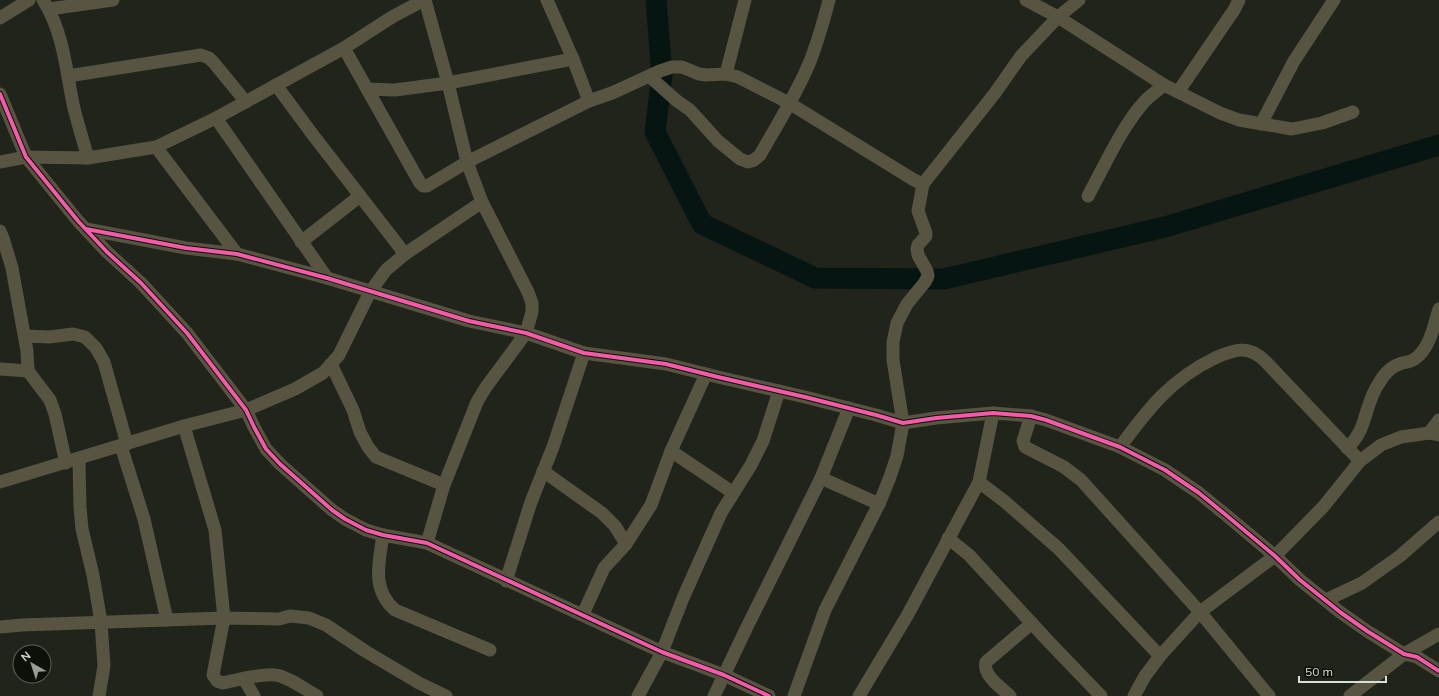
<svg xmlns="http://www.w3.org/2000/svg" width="1439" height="696" viewBox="0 0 1439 696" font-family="Mulish,sans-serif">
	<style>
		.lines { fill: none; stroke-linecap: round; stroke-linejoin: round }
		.river { stroke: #071512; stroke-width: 21 }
		.street { stroke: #575442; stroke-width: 13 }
		.cycleway-casing { stroke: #0c1008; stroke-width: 6 }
		.cycleway { stroke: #f35aa7; stroke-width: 4 }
	</style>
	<rect width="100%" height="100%" fill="#20241b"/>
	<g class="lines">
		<path class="river" d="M656 0 662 75 655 132 702 224 815 278 944 279 1165 227 1439 145"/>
		<g class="street">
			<path d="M43 0C63 31 66 69 73 104 77 122 83 140 88 158"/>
			<path d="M425 0 448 83 467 162 482 202 528 292 532 303V312L526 333 486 387 477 402 444 485 427 543"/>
			<path d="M547 0 573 59 589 101"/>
			<path d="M1026 0 1058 17 1164 85 1220 113 1239 120 1292 129 1322 123 1353 112"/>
			<path d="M49 9 113 0"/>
			<path d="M0 18 29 0"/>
			<path d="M344 48 420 183 423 186H427L467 162 589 101 612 93 660 71 672 67H682L699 74 706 75 726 74 738 77 789 103 914 180 923 184"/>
			<path d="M726 74 745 0"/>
			<path d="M68 76 201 55 209 58 214 63 246 102"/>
			<path d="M649 76 677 101 690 110 718 141 740 159 748 162 754 160 760 155C777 125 798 92 811 59 818 40 824 20 829 0"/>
			<path d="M276 85 313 135 405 254"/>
			<path d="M367 89 395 90 448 83 573 59"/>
			<path d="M1178 92 1234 10 1239 0"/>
			<path d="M0 94 26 157 78 221 107 252 141 283 187 333 246 410 254 427 266 449 280 464 332 510 345 519 366 530 383 535 427 543 662 652 724 675 769 696"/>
			<path d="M216 118 327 278"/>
			<path d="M1261 124 1294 61 1334 0"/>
			<path d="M156 147 237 254"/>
			<path d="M0 162 26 157 88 158 156 147 216 118 344 48 392 17 424 0"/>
			<path d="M1088 196C1105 165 1122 126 1145 101 1151 95 1158 90 1164 85"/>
			<path d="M86 229 186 248 237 254 327 278 469 321 526 333 584 353 666 364 718 377 805 397 876 415 903 423 936 418 993 413 1031 416 1046 420 1120 447 1165 470 1199 493 1226 515 1275 556 1300 580 1340 612 1367 631 1404 654 1417 657 1439 671"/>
			<path d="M0 231 3 238 12 268 27 351 28 371 50 400 55 414 66 463"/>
			<path d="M301 242 360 196"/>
			<path d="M25 336 49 337 73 334 85 337 96 348 104 362 127 444"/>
			<path d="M331 364 353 410 360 432 368 447 376 457 444 485"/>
			<path d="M0 369 28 371"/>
			<path d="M1031 416 1023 441 1025 447 1064 467 1081 480 1200 612 1269 696"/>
			<path d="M184 426 215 530 224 618 213 675 217 681 223 683C238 680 262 673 275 675 287 676 306 690 317 696"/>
			<path d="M1429 433 1439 420"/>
			<path d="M121 446 144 519 167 620"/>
			<path d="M1120 447C1148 409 1171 379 1215 358 1235 349 1248 345 1265 361L1360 461"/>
			<path d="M1347 448C1368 430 1364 404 1379 383 1384 374 1392 366 1402 363 1407 362 1411 362 1416 358 1430 348 1434 325 1439 309"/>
			<path d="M671 451 732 492"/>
			<path d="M79 459 80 507 82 529 93 575 101 622 104 666 99 696"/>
			<path d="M543 471 602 513 615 526 626 544"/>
			<path d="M821 478 879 504"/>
			<path d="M0 482 184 426 246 410 295 389 323 373 339 355 370 292 386 270 405 254 482 202"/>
			<path d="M979 482 1004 501 1059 549 1160 656"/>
			<path d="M383 535C379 563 371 589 395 610L490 650"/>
			<path d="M948 538 969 555 1050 643 1101 696"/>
			<path d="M506 581 531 502 553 447 584 353"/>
			<path d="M1326 600 1362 583 1400 556 1439 522"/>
			<path d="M583 614 604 568 626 544 651 505 671 451 706 374"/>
			<path d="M0 627 22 625 224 618 279 619 290 616 309 618 326 625 365 651 419 683 446 696"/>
			<path d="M244 679 254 696"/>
			<path d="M638 696 662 652 683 598 721 513 751 465 763 441 779 391"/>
			<path d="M714 696 746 629 821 478 849 408"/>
			<path d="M794 696 825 610 879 504 890 477 897 456 903 423 893 360V342L897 323 907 304 925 282 928 276 927 271 918 255 917 249 918 245 926 236V233L918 211 923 184 995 93 1021 56 1058 17 1079 0"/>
			<path d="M859 696 907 616 979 482 993 413"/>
			<path d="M1010 696C1002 688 982 675 986 662L1032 623"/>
			<path d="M1134 696 1145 676 1160 656 1200 612 1275 556 1323 507 1360 461 1381 445 1401 437 1429 433 1439 435"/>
			<path d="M1350 696 1404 654 1439 634"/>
		</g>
		<g class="cycleway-casing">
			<g id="cycleway">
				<path d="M0 94 26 157 78 221 107 252 141 283 187 333 246 410 254 427 266 449 280 464 332 510 345 519 366 530 383 535 427 543 662 652 724 675 769 696"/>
				<path d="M86 229 186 248 237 254 327 278 469 321 526 333 584 353 666 364 718 377 805 397 876 415 903 423 936 418 993 413 1031 416 1046 420 1120 447 1165 470 1199 493 1226 515 1275 556 1300 580 1340 612 1367 631 1404 654 1417 657 1439 671"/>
			</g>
		</g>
		<use href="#cycleway" class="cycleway"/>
	</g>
	<g transform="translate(32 664) rotate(321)"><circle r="19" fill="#0c1008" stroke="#5e635a"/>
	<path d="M0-3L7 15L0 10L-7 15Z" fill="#989e93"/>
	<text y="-6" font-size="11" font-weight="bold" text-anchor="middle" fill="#d9dfd4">N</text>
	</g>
	<path d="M1299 676v6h87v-6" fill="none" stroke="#d9dfd4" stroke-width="2"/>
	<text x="1305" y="676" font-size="12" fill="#d9dfd4" stroke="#0c1008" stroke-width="3" paint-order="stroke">50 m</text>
</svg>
